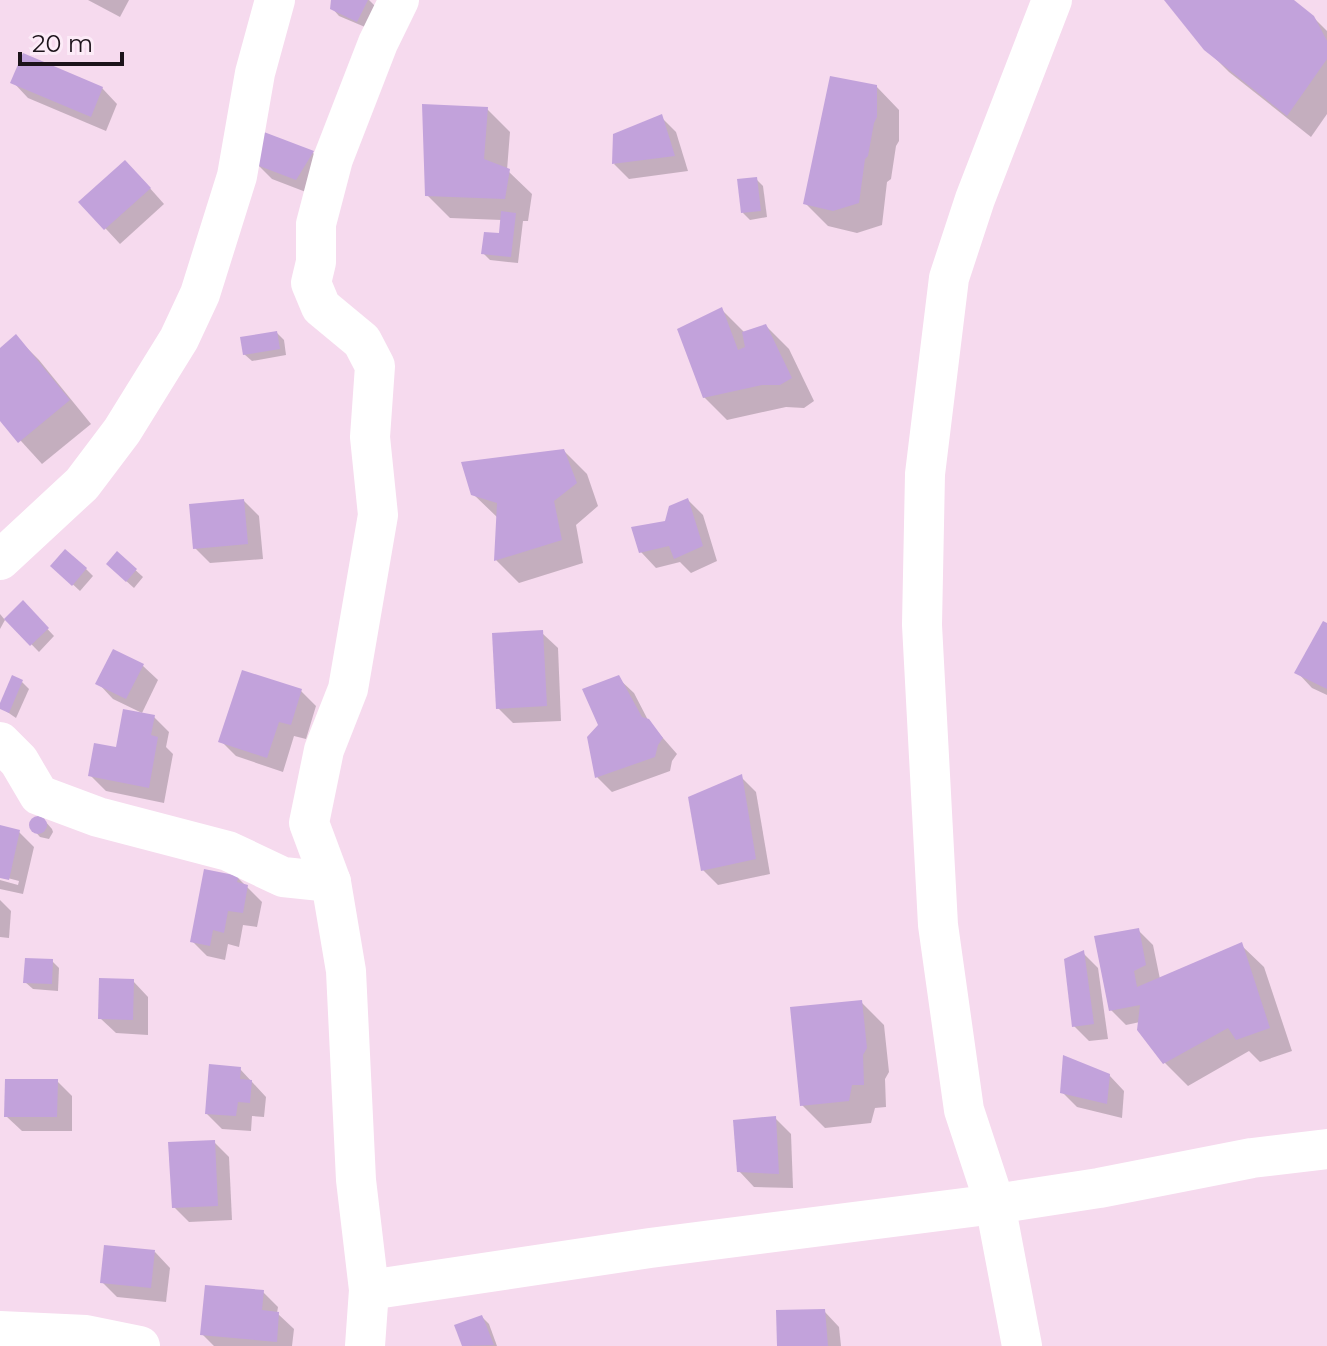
<svg xmlns="http://www.w3.org/2000/svg" width="1327" height="1346" viewBox="0 0 1327 1346" font-family="Montserrat,sans-serif">
	<style>
		.shadow { fill: #0003 }
		.building { fill: #c2a2db }
		.lines { fill: none; stroke-linecap: round; stroke-linejoin: round }
		.street { stroke: #fff; stroke-width: 40 }
	</style>
	<rect width="100%" height="100%" fill="#f6daee"/>
	<g class="shadow">
		<path d="M88 0H129L120 17Z"/>
		<path d="M333 0H369L375 6 365 27 339 16 332 8Z"/>
		<path d="M1167 0H1290L1313 17 1327 31V114L1311 137 1229 72 1205 48Z"/>
		<path d="M13 82 102 88 117 104 106 131 28 98Z"/>
		<path d="M876 86 899 110V141L896 146 891 179 887 182 882 225 857 233 828 226 805 203Z"/>
		<path d="M487 109 510 132 507 170 532 194 528 221H523L518 263 490 260 483 253 501 236 502 220 450 218 427 195Z"/>
		<path d="M661 117 676 132 688 171 629 179 614 164Z"/>
		<path d="M265 134 313 153 328 168 311 194 272 179 257 164Z"/>
		<path d="M140 177 164 204 120 244 81 202Z"/>
		<path d="M756 179 763 186 767 217 750 220 743 213Z"/>
		<path d="M721 309 745 333 766 326 789 349 814 401 804 408 786 407 727 420 704 397Z"/>
		<path d="M277 333 284 340 286 355 252 361 244 354Z"/>
		<path d="M16 337 39 360 91 424 42 464 0 418V350Z"/>
		<path d="M564 451 587 474 598 506 576 525 583 563 519 583 496 560 498 518 473 494Z"/>
		<path d="M688 500 703 515 717 561 691 573 680 562 656 568 641 552Z"/>
		<path d="M244 501 259 516 263 559 210 563 195 548Z"/>
		<path d="M118 554 143 577 134 588 115 571Z"/>
		<path d="M53 566 86 569 93 576 80 591Z"/>
		<path d="M23 603 54 636 39 652 7 619Z"/>
		<path d="M0 614 5 620 0 629Z"/>
		<path d="M1327 625V695L1312 688 1297 672Z"/>
		<path d="M542 633 558 648 561 721 513 723 498 708Z"/>
		<path d="M142 665 158 680 142 713 113 699 98 683Z"/>
		<path d="M618 678 634 693 649 722 677 754 672 761 670 771 612 792 597 777 600 726Z"/>
		<path d="M22 682 29 689 16 718 0 707Z"/>
		<path d="M301 691 316 706 306 739 294 736 283 772 236 756 221 741Z"/>
		<path d="M154 717 169 732 166 747 173 754 164 803 106 791 91 776Z"/>
		<path d="M741 777 756 792 770 874 718 885 703 870Z"/>
		<path d="M35 819 45 821 52 829 53 832 49 839 40 837 33 829V821Z"/>
		<path d="M0 827 19 832 34 847 23 894 0 889V880L18 885 19 881 0 876Z"/>
		<path d="M238 878 262 902 257 927 243 925 239 947 228 944 225 960 207 956 192 941Z"/>
		<path d="M0 900 11 911 9 938 0 937Z"/>
		<path d="M1138 930 1153 945 1160 979 1241 945 1264 967 1292 1051 1260 1062 1249 1051 1188 1086 1165 1063 1140 1022 1126 1025 1111 1010Z"/>
		<path d="M1083 953 1098 968 1108 1039 1089 1041 1074 1026Z"/>
		<path d="M52 961 59 968 58 991 33 989 25 982Z"/>
		<path d="M133 981 148 997V1035L116 1033 100 1018Z"/>
		<path d="M861 1002 884 1025 889 1072 885 1079 886 1107 875 1108 871 1123 825 1128 802 1105Z"/>
		<path d="M240 1069 266 1097 264 1117 252 1116 251 1131 222 1129 207 1114Z"/>
		<path d="M1109 1075 1124 1091 1122 1118 1077 1107 1062 1092Z"/>
		<path d="M57 1081 72 1096V1131H22L6 1116Z"/>
		<path d="M775 1118 791 1134 793 1188 754 1187 739 1171Z"/>
		<path d="M214 1142 229 1157 232 1220 189 1222 174 1207Z"/>
		<path d="M155 1252 170 1268 166 1302 117 1297 102 1282Z"/>
		<path d="M263 1292 278 1307 277 1313 294 1329 292 1346H214L202 1334Z"/>
		<path d="M824 1311 839 1327 841 1346H779Z"/>
		<path d="M482 1317 489 1324 497 1346H464L457 1326Z"/>
	</g>
	<g class="building">
		<path d="M331 0H368L357 22 330 9Z"/>
		<path d="M1164 0H1294L1314 16 1327 41V59L1287 116 1204 50Z"/>
		<path d="M23 53 103 87 91 117 10 83Z"/>
		<path d="M830 76 877 85V117L874 123 868 156 865 159 859 203 833 211 803 204Z"/>
		<path d="M422 104 488 107 484 159 510 169 505 199 425 196Z"/>
		<path d="M662 114 675 156 612 164 613 134Z"/>
		<path d="M264 132 314 151 296 180 254 164Z"/>
		<path d="M125 160 151 188 104 230 78 202Z"/>
		<path d="M757 177 761 211 741 213 737 179Z"/>
		<path d="M501 211 516 213 511 257 481 254 484 232 499 233Z"/>
		<path d="M722 307 738 350 745 347 742 332 766 324 792 378 780 385H762L703 398 677 329Z"/>
		<path d="M277 331 280 349 243 355 240 337Z"/>
		<path d="M16 334 70 400 18 443 0 421V348Z"/>
		<path d="M564 449 577 483 554 501 562 540 494 561 497 503 471 495 461 462Z"/>
		<path d="M688 498 703 546 674 559 669 546 639 553 631 527 665 521 669 506Z"/>
		<path d="M244 499 248 544 193 549 189 504Z"/>
		<path d="M65 549 87 568 72 586 50 566Z"/>
		<path d="M117 551 137 569 126 582 106 564Z"/>
		<path d="M23 600 49 628 30 646 4 619Z"/>
		<path d="M1323 621 1327 623V689L1294 673Z"/>
		<path d="M543 630 547 706 496 709 492 633Z"/>
		<path d="M113 649 144 664 126 699 95 684Z"/>
		<path d="M242 670 302 689 291 725 279 722 267 758 218 742Z"/>
		<path d="M12 675 23 680 9 713 0 709V703Z"/>
		<path d="M619 675 642 717 649 719 663 738 658 745 655 757 595 778 587 737 598 725 582 689Z"/>
		<path d="M123 709 155 715 151 735 158 737 149 788 88 776 94 743 116 747Z"/>
		<path d="M742 774 756 859 701 871 688 797Z"/>
		<circle cx="38" cy="825" r="9"/>
		<path d="M0 825 20 830 9 880 0 878Z"/>
		<path d="M204 869 239 876 237 882 248 885 243 913 228 911 224 933 213 930 210 946 190 942Z"/>
		<path d="M1139 928 1146 965 1134 971 1137 987 1242 942 1270 1028 1236 1040 1228 1028 1163 1064 1137 1030 1140 1005 1109 1011 1094 936Z"/>
		<path d="M1084 950 1094 1024 1072 1027 1064 959Z"/>
		<path d="M25 958 53 959 52 984 23 983Z"/>
		<path d="M99 978 134 979 133 1020 98 1019Z"/>
		<path d="M862 1000 867 1048 863 1055 864 1085H852L849 1101 800 1106 790 1007Z"/>
		<path d="M1063 1055 1110 1074 1107 1104 1060 1093Z"/>
		<path d="M209 1064 241 1067 240 1079 252 1080 250 1103 238 1102 236 1116 205 1114Z"/>
		<path d="M5 1079H58L57 1117H4Z"/>
		<path d="M776 1116 779 1174 737 1172 733 1120Z"/>
		<path d="M215 1140 218 1206 172 1208 168 1142Z"/>
		<path d="M104 1245 155 1250 151 1288 100 1283Z"/>
		<path d="M205 1285 264 1290 262 1310 279 1312 277 1342 200 1335Z"/>
		<path d="M825 1309 828 1346H777L776 1310Z"/>
		<path d="M482 1315 494 1345 462 1346 454 1325Z"/>
	</g>
	<g class="lines">
		<g class="street">
			<path d="M0 560 82 484 122 431 179 339 200 294 237 176 255 73 275 0"/>
			<path d="M0 742 19 761 39 795 98 817 228 851 283 877 331 882"/>
			<path d="M369 1290 650 1248 995 1204 1099 1188 1252 1158 1327 1149"/>
			<path d="M0 1331 86 1335 140 1346"/>
			<path d="M365 1346 369 1290 356 1180 346 971 331 882 309 823 324 750 348 689 378 515 370 437 375 366 362 341 321 307 311 283 316 262V224L333 159 378 43 399 0"/>
			<path d="M1022 1346 995 1204 964 1110 938 925 922 625 925 474 949 278 975 199 1052 0"/>
		</g>
	</g>
	<path d="M20 52v12h102v-12" fill="none" stroke="#1c131a" stroke-width="4"/>
	<text x="32" y="52" font-size="24" fill="#1c131a" stroke="#fcebf7" stroke-width="6" paint-order="stroke">20 m</text>
</svg>
